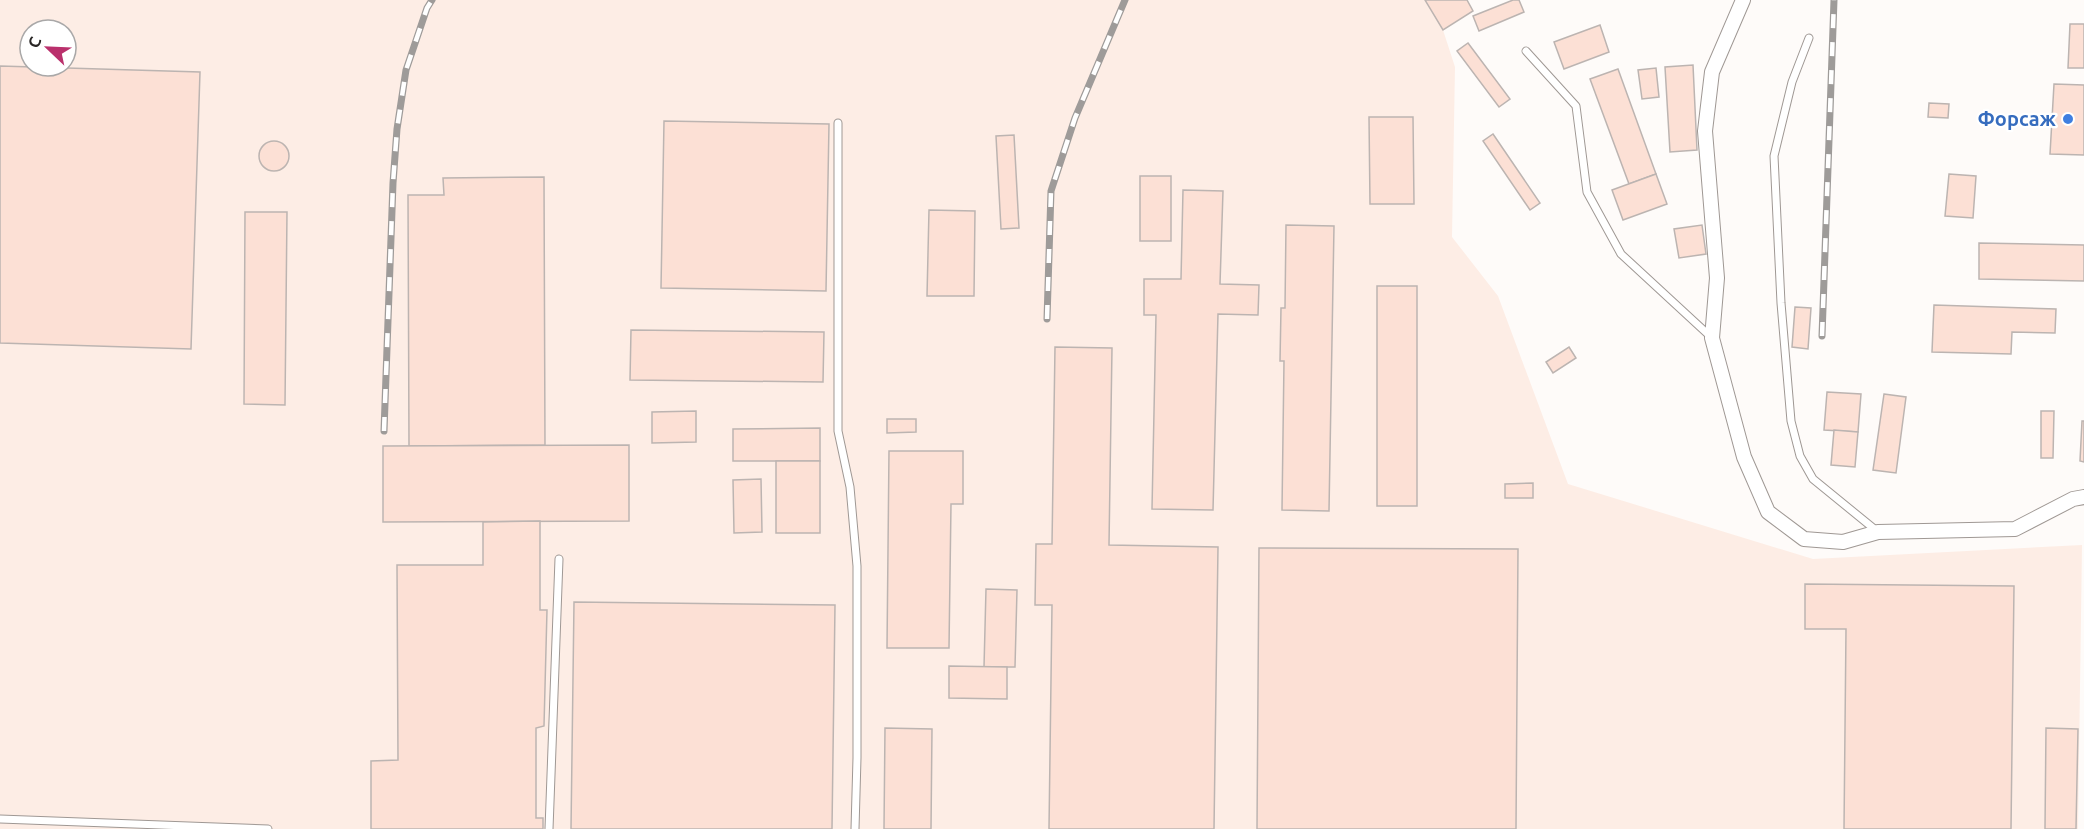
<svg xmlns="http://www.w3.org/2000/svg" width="2084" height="829" viewBox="0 0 2084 829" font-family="Ubuntu,sans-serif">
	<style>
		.built { fill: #fdede5; fill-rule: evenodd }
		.building { fill: #fce0d5; stroke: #bcb4b1; stroke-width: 1.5 }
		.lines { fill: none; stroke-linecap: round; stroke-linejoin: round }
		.service-casing { stroke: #9f9894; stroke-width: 9 }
		.minor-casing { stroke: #9f9894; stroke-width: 16 }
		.service { stroke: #fff; stroke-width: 7 }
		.minor { stroke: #fff; stroke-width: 14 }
		.rail-casing { stroke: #9e9b99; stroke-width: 7 }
		.rail { stroke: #fff; stroke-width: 4.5; stroke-dasharray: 14; stroke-linecap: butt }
		.shop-dot { fill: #3f7fe0; stroke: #fff; stroke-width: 2 }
		.labels { text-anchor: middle; stroke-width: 4.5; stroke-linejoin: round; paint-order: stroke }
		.shop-label { font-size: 20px; font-weight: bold; fill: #366cbe; stroke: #fff; text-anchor: end }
	</style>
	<rect width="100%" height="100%" fill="#fefbf9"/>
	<path class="built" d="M0 0H1425L1443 30 1455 67 1452 237 1498 296 1568 484 1813 559 2082 545 2078 829H0ZM30 30H66V66H30Z"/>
	<g class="building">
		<path d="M1425 0H1467L1473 11 1443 30Z"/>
		<path d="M1513 0H1519L1524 12 1479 31 1473 16Z"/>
		<path d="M2070 24H2084V68H2068Z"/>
		<path d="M1600 25 1609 52 1564 69 1554 42Z"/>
		<path d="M1468 43 1510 99 1499 107 1457 51Z"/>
		<path d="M1693 65 1697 150 1670 152 1665 67Z"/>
		<path d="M0 66 200 72 191 349 0 343Z"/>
		<path d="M1656 68 1659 97 1642 99 1638 70Z"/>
		<path d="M1618 69 1656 174 1629 184 1590 79Z"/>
		<path d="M2054 84 2084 85V155L2050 154Z"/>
		<path d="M1929 103 1949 104 1948 118 1928 117Z"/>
		<path d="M1369 117H1413L1414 204H1370Z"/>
		<path d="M664 121 829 124 826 291 661 288Z"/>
		<path d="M1493 134 1540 203 1530 210 1483 141Z"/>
		<path d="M1014 135 1019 228 1001 229 996 136Z"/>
		<circle cx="274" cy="156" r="15"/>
		<path d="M1656 174 1667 204 1623 220 1612 190Z"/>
		<path d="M1949 174 1976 176 1973 218 1945 216Z"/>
		<rect x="1140" y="176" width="31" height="65"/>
		<path d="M544 177 545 445 409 446 408 195H444L443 178Z"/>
		<path d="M1183 190 1223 191 1220 284 1259 285 1258 315 1218 314 1213 510 1152 509 1156 315H1144V279H1181Z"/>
		<path d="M929 210 975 211 974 296H927Z"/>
		<path d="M245 212H287L285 405 244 404Z"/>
		<path d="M1286 225 1334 226 1329 511 1282 510 1284 361H1280L1281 308H1285Z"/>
		<path d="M1702 225 1706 254 1679 258 1674 229Z"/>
		<path d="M1979 243 2084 245V281L1979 279Z"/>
		<rect x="1377" y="286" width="40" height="220"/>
		<path d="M1934 305 2056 309 2055 333 2012 332 2011 354 1932 352Z"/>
		<path d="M1795 307 1811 308 1808 349 1792 347Z"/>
		<path d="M631 330 824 332 823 382 630 380Z"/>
		<path d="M1055 347 1112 348 1109 545 1218 547 1214 829H1049L1052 605H1035L1036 544H1052Z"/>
		<path d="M1569 347 1576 358 1553 373 1546 362Z"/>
		<path d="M1827 392 1861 394 1858 432 1824 430Z"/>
		<path d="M1884 394 1906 397 1896 473 1873 470Z"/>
		<path d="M696 411V442L652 443V412Z"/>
		<path d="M2041 411H2054L2053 458H2041Z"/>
		<path d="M887 419H916V432L887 433Z"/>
		<path d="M2082 421H2084V462L2080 461Z"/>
		<path d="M820 428V461H733V429Z"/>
		<path d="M1834 430 1858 432 1855 467 1831 465Z"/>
		<path d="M629 445V521L383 522V446Z"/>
		<path d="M889 451H963V504H951L949 648H887Z"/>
		<rect x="776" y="461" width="44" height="72"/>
		<path d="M761 479 762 532 734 533 733 480Z"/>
		<path d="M1533 483V498H1505V484Z"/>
		<path d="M540 521V610H547L544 726 536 728V818H543V829H371V761L398 760 397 565H483V522Z"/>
		<path d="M1259 548 1518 549 1516 829H1257Z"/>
		<path d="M1805 584 2014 586 2011 829H1844L1846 629H1805Z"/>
		<path d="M986 589 1017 590 1015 667H984Z"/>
		<path d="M574 602 835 605 832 829H571Z"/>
		<path d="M949 666 1007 667V699L949 698Z"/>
		<path d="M885 728 932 729 931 829H884Z"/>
		<path d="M2046 728 2078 729 2076 829H2045Z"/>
	</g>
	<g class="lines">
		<g class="service-casing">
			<g id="service">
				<path d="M1809 38 1792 82 1774 156 1781 303 1791 421 1800 456 1813 479 1878 532"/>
				<path d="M1526 51 1576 106 1587 192 1621 254 1711 337"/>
				<path d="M838 123V431L850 487 857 566V758L855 829"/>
				<path d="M0 819 268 829"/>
				<path d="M549 829 559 559"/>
			</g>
		</g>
		<g class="minor-casing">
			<path id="minor" d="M1743 0 1712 72 1705 131 1717 278 1712 338 1744 457 1768 512 1804 539 1843 542 1878 532 2015 529 2073 499 2084 497"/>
		</g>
		<use href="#service" class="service"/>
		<use href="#minor" class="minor"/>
		<g class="rail-casing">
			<g id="rail">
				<path d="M1047 319 1051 191 1075 118 1125 0"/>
				<path d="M1822 336 1834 0"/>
				<path d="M384 431 393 183 397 129 406 70 427 8 432 0"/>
			</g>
		</g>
		<use href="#rail" class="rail"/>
	</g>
	<circle class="shop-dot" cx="2068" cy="119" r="6"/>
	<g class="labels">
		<g class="shop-label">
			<text x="2056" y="126">Форсаж</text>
		</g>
	</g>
	<g transform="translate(48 48) rotate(293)"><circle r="28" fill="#ffffff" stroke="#a9a8a8" stroke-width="1.5"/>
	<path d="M0-4.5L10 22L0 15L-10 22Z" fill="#ba306c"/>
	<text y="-9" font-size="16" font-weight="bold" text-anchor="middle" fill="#292625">С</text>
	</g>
</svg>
